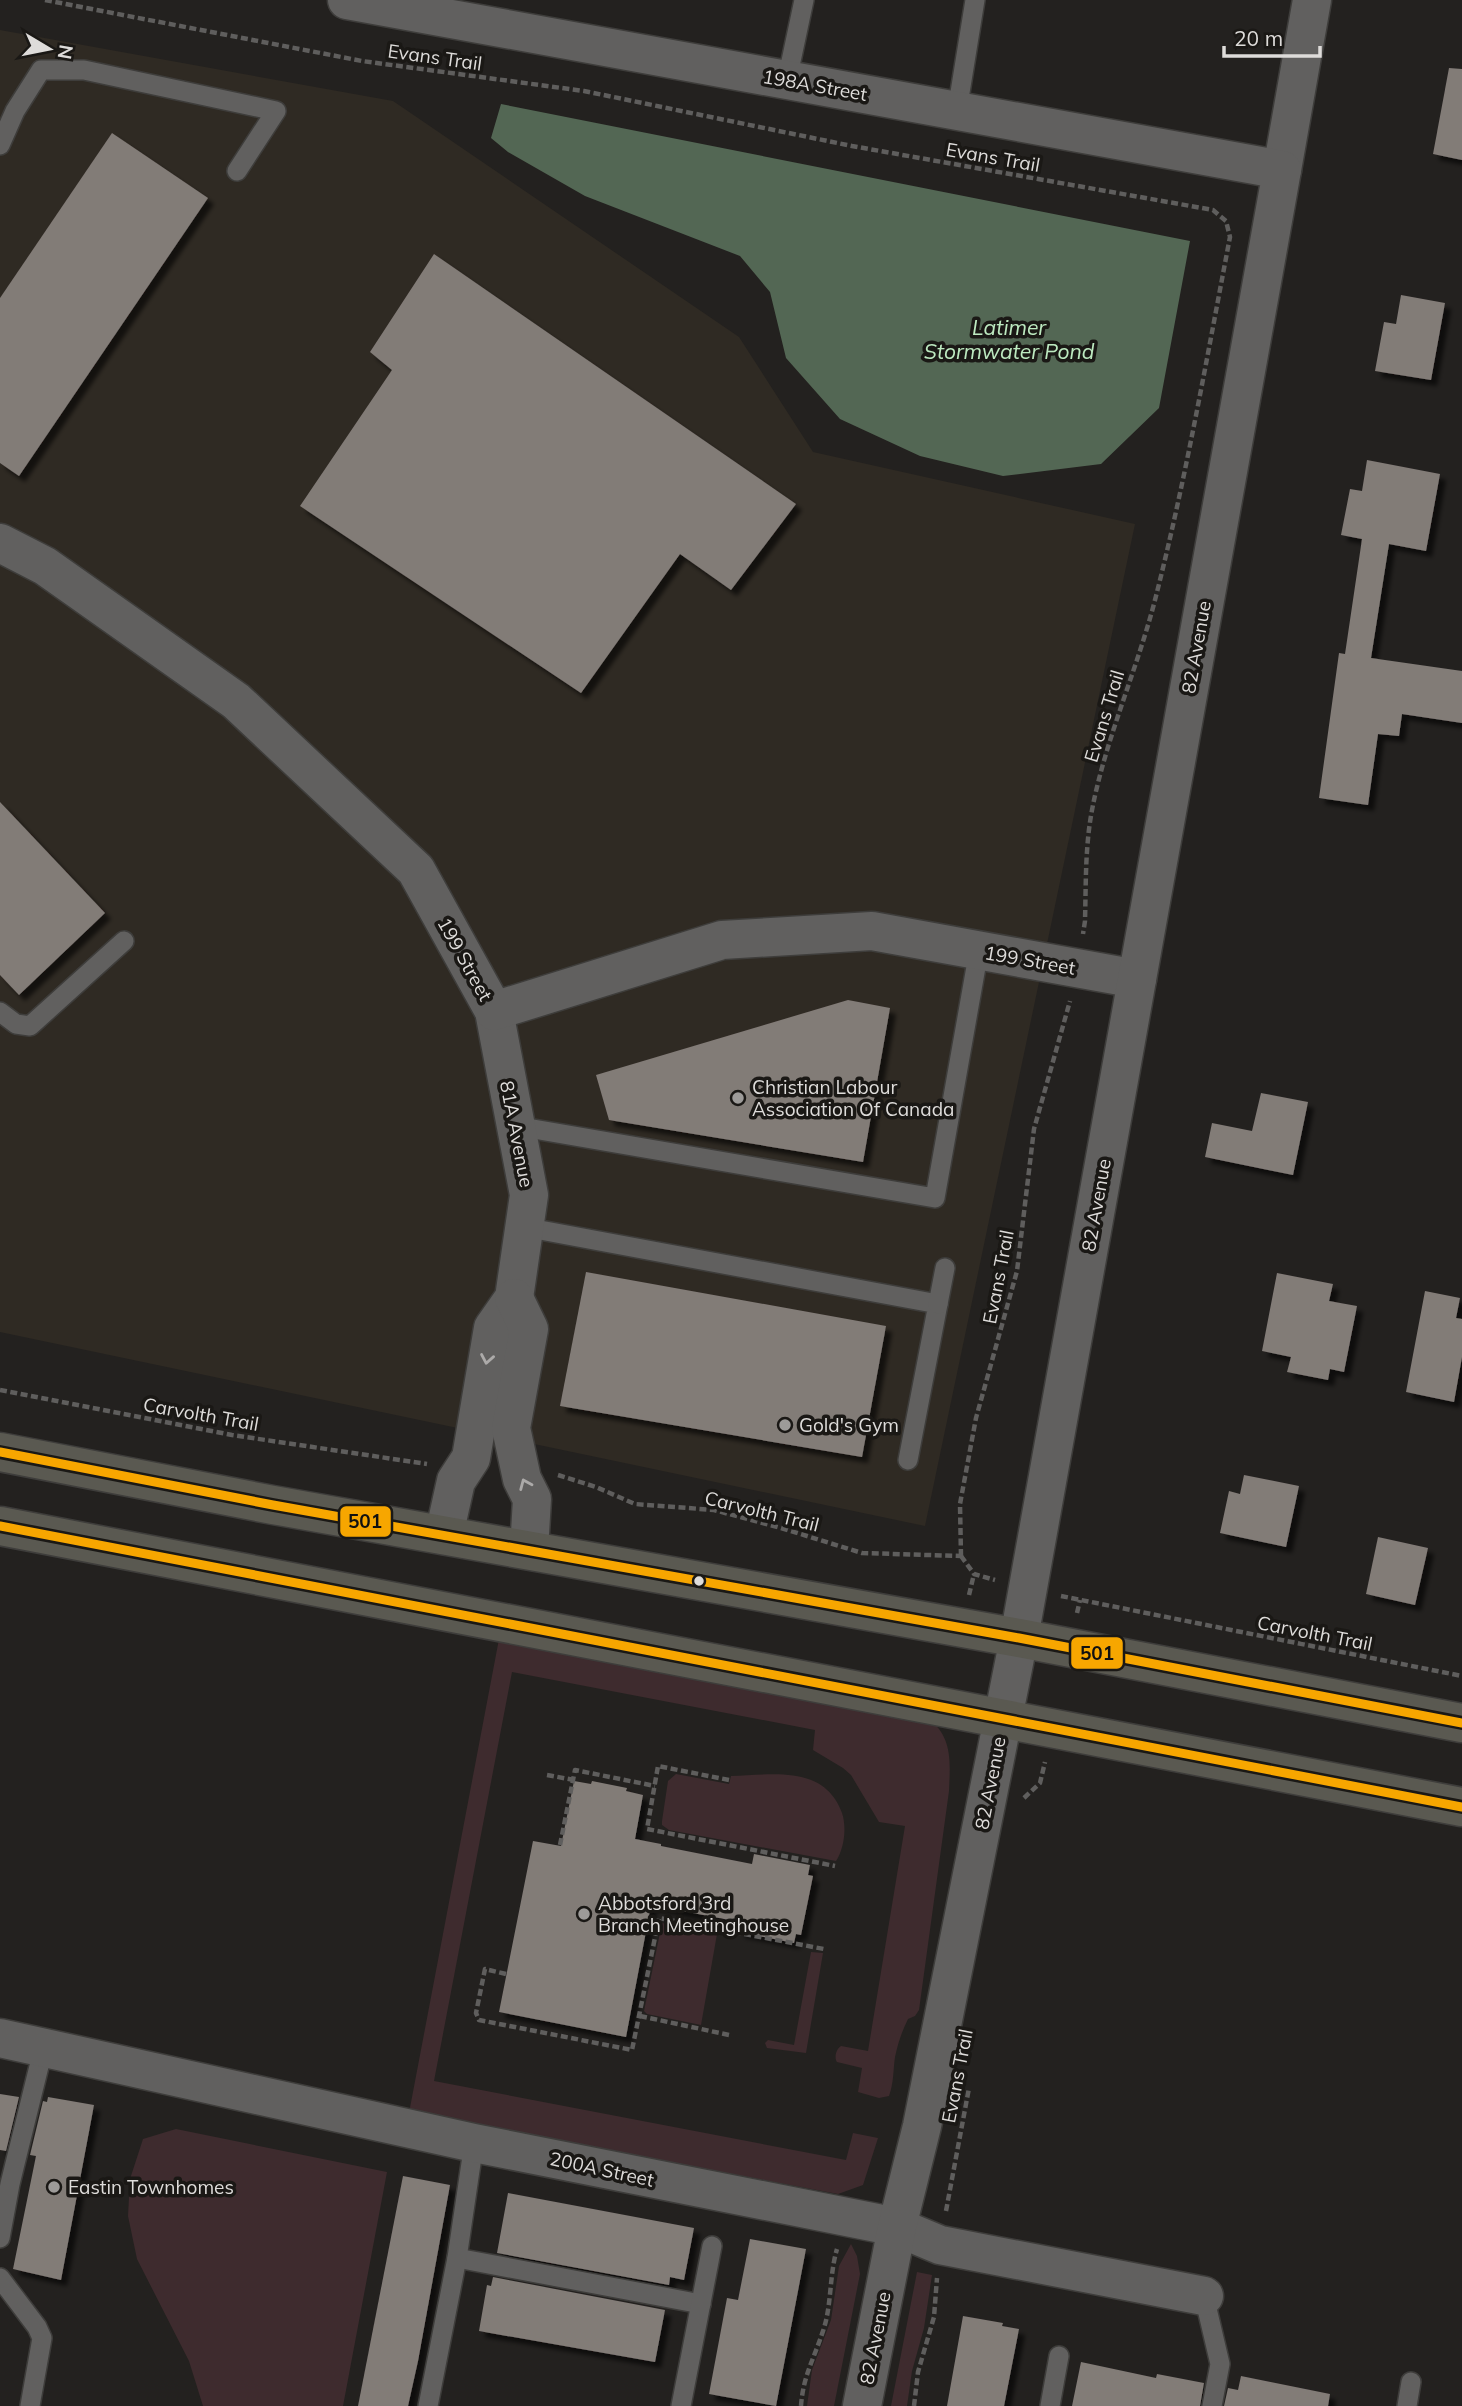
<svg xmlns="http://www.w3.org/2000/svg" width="1462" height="2406" viewBox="0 0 1462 2406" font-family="Mulish,sans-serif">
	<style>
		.built { fill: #2f2a23 }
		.green { fill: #3e2b2e }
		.water { fill: #536754 }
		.building { fill: #827b77; filter: url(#shadow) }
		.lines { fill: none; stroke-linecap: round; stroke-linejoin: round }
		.service-casing { stroke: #3e3d3b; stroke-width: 22 }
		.minor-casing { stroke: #3e3d3b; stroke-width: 41 }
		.tertiary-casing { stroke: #3e3d3b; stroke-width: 41 }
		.primary-casing { stroke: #3e3d3b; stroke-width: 41 }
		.path { stroke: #5f5e5d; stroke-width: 4.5; stroke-dasharray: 7 3.5; stroke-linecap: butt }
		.service { stroke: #61605f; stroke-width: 19 }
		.minor { stroke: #61605f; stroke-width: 38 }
		.tertiary { stroke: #61605f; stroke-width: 38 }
		.primary { stroke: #5a5951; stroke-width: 38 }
		.bus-1-casing { stroke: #1a1815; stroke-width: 14 }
		.bus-1 { stroke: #f7a600; stroke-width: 9 }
		.oneway { stroke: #acaaa9 }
		.poi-dot { fill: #9d9b99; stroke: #1a1815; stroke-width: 2.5 }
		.bus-dot { fill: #dedcda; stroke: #1a1815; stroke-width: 2.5 }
		.labels { text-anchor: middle; stroke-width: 7; stroke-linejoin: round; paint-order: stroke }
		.street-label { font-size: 19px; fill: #dedcda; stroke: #1a1815 }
		.poi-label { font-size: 19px; fill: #dedcda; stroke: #1a1815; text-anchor: start }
		.water-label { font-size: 21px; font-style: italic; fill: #bdeac0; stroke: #1a1815 }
		.line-badge { stroke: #1a1815; stroke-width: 2.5 }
		.pale-badge-label { font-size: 19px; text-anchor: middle; font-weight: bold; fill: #111 }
	</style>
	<defs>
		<filter id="shadow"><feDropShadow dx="6" dy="6" stdDeviation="2" flood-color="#0009"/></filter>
	</defs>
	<rect width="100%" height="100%" fill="#23211f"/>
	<path class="built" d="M0 30 393 101 739 337 813 452 1135 524 925 1526 0 1332Z"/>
	<g class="green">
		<path d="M499 1639 932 1721C953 1741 950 1764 949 1791L919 2010 915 2016 908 2019C902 2031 898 2043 895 2057 893 2071 894 2082 889 2096L879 2098 858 2092 862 2068 837 2062C834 2058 836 2049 841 2046L868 2051 905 1826 879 1822 851 1775 843 1768 813 1750 815 1730 512 1672 434 2081 846 2160 853 2133 878 2138 863 2185 838 2194 409 2113Z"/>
		<path d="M676 1774 729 1784 731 1776C772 1775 824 1764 842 1813 847 1828 844 1849 836 1861L669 1830 662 1825V1821L668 1781Z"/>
		<path d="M662 1923 717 1934 701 2025 647 2014 644 2011Z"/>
		<path d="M811 1952 823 1953 806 2053 767 2048 765 2043 768 2040 794 2045Z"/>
		<path d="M176 2129 387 2172 343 2406H203L189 2361 137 2259 128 2216 130 2179 143 2139Z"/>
		<path d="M851 2244 857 2256 860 2274 834 2406H807L812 2370 831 2320 839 2266Z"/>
		<path d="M917 2272 932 2275 924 2328 912 2371 907 2406H891Z"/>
	</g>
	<path class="water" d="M501 104 1190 241 1159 408 1101 464 1003 476 920 456 840 419 786 358 770 292 740 256 585 196 508 152 491 138Z"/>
	<g class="building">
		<path d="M1449 68 1462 69V160L1433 154Z"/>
		<path d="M112 133 208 198 19 476 0 463V298Z"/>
		<path d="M434 254 796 504 731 590 680 554 581 693 300 506 392 370 370 352Z"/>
		<path d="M1401 295 1445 303 1431 380 1375 371 1384 322 1396 324Z"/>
		<path d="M1367 460 1440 474 1426 551 1389 544 1371 658 1462 671V723L1402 714 1399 736 1378 734 1368 805 1319 798 1339 653 1345 654 1362 539 1341 535 1350 489 1362 491Z"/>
		<path d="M0 802 105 913 19 995 0 975Z"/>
		<path d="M848 1000 890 1008 863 1162 609 1120 596 1075Z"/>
		<path d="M1261 1093 1308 1102 1293 1175 1205 1157 1212 1123 1252 1131Z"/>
		<path d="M586 1272 886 1326 862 1457 560 1406Z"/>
		<path d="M1277 1273 1333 1284 1329 1301 1357 1306 1344 1372 1330 1369 1328 1380 1287 1372 1291 1357 1262 1351Z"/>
		<path d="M1425 1291 1460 1298 1456 1318 1462 1319V1357L1454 1402 1406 1392Z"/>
		<path d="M1244 1475 1299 1486 1286 1547 1220 1533 1229 1491 1240 1494Z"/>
		<path d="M1378 1537 1428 1548 1415 1605 1366 1594Z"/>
		<path d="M574 1781 591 1784 592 1781 627 1788 626 1791 643 1795 635 1839 661 1844V1846L752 1864 754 1854 810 1865 808 1875 813 1876 801 1935 796 1934 794 1943 739 1932 740 1922 651 1905 626 2037 499 2012 533 1841 561 1846Z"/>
		<path d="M0 2094 19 2097 6 2151 0 2150Z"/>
		<path d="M48 2097 94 2105 61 2280 13 2269 36 2156 30 2155 43 2101 47 2102Z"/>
		<path d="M403 2176 450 2185 418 2361 408 2406H358Z"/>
		<path d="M508 2193 694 2228 684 2280 670 2277 669 2285 497 2253Z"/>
		<path d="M750 2239 806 2249 776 2406 709 2394 727 2298 738 2300Z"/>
		<path d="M493 2277 665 2310 655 2362 479 2331 487 2285 491 2286Z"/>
		<path d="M963 2316 1003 2323 1002 2326 1019 2329 1004 2406H947Z"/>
		<path d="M1081 2362 1156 2378 1157 2374 1204 2383 1200 2406H1072Z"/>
		<path d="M1241 2376 1330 2394 1328 2406H1224L1228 2388 1238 2390Z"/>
	</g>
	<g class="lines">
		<g class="service-casing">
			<g id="service">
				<path d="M787 80 804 0"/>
				<path d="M957 111 975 0"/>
				<path d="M0 145 15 111 41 70H84L276 111 237 171"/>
				<path d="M0 1012 16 1024 30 1026 124 941"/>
				<path d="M516 1126 935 1198 979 950"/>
				<path d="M524 1227 938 1304 908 1460"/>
				<path d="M938 1304 945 1268"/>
				<path d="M0 2238 10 2184 44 2046"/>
				<path d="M457 2258 701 2304"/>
				<path d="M0 2278 37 2327 42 2338 30 2406"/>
				<path d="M1204 2296 1220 2364 1212 2406"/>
				<path d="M428 2406 457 2258 474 2143"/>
				<path d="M681 2406 712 2246"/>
				<path d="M1050 2406 1059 2356"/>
				<path d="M1407 2406 1411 2382"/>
			</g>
		</g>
		<g class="minor-casing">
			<g id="minor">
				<path d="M1282 170 1312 0"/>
				<path d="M0 543 45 566 236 701 416 870 494 1011 529 1195 514 1298 493 1328 471 1458 456 1481 444 1535"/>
				<path d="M494 1011 722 940 872 931 1137 979"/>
				<path d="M514 1298 529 1329 511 1428 522 1479 532 1499 529 1550"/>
				<path d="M0 2038 474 2143 897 2227 940 2245 1204 2296"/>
			</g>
		</g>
		<g class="tertiary-casing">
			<path id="tertiary" d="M347 0 1282 170 1019 1638 922 2126 897 2227 862 2406"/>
		</g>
		<g class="primary-casing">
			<g id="primary">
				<path d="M0 1452 273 1505 1019 1638 1462 1723"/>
				<path d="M0 1526 1462 1807"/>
			</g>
		</g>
		<g class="path">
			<path d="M45 0 362 61 584 91 852 146 1213 210 1226 221 1230 237C1207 357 1186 478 1156 596 1138 668 1106 737 1092 810 1085 847 1086 884 1085 921L1083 934"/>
			<path d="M0 1390 232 1435 427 1464"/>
			<path d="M558 1475 596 1487 635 1504 714 1510 781 1528 862 1553 961 1556"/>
			<path d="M961 1556 960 1504 976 1418 1017 1271 1034 1129 1070 1001"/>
			<path d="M961 1556 974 1574 995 1580"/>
			<path d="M969 1595 974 1574"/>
			<path d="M1061 1596 1462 1676"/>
			<path d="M1077 1613 1080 1600"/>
			<path d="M547 1775 574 1780"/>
			<path d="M729 1780 658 1766 647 1829 835 1866"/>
			<path d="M1024 1798 1040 1783 1045 1762"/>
			<path d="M560 1845 575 1770 655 1786"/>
			<path d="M506 1974 485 1969 476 2013 479 2020 632 2050 659 1918 824 1949"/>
			<path d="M640 2016 729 2035"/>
			<path d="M946 2211 969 2088"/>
			<path d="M801 2406C803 2376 814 2359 823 2331 832 2305 829 2276 837 2249"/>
			<path d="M914 2406 918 2372 934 2317 937 2278"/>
		</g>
		<use href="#service" class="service"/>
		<use href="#minor" class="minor"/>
		<use href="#tertiary" class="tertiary"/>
		<use href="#primary" class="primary"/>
		<g class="bus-1-casing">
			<g id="bus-1">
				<path d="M0 1452 273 1505 1019 1638 1462 1723"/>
				<path d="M0 1526 1462 1807"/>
			</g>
		</g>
		<use href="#bus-1" class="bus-1"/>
	</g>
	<defs><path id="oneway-chevron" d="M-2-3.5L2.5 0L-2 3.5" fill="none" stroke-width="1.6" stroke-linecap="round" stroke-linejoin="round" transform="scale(1.75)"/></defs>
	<g class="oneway">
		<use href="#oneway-chevron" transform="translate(487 1359) rotate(100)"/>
		<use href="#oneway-chevron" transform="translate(525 1484) rotate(-113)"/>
	</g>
	<g class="poi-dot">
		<circle cx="738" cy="1098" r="7"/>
		<circle cx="785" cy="1425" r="7"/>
		<circle cx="584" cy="1914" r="7"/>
		<circle cx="54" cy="2187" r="7"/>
	</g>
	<circle class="bus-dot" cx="699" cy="1581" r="6"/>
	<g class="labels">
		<g class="street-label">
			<text transform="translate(435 57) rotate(8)" y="7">Evans Trail</text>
			<text transform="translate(815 85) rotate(10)" y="7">198A Street</text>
			<text transform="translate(993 157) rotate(10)" y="7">Evans Trail</text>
			<text transform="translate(1196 647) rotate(-80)" y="7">82 Avenue</text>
			<text transform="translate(1104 716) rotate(-73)" y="7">Evans Trail</text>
			<text transform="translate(465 959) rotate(61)" y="7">199 Street</text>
			<text transform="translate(1030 960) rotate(10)" y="7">199 Street</text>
			<text transform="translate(517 1134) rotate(79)" y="7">81A Avenue</text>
			<text transform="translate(1096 1205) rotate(-80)" y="7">82 Avenue</text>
			<text transform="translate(998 1277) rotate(-79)" y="7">Evans Trail</text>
			<text transform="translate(201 1414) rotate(10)" y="7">Carvolth Trail</text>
			<text transform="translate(762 1511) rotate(14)" y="7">Carvolth Trail</text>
			<text transform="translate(1315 1633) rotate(11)" y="7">Carvolth Trail</text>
			<text transform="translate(990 1783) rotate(-79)" y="7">82 Avenue</text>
			<text transform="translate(957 2076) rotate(-79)" y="7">Evans Trail</text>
			<text transform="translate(602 2169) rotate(12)" y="7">200A Street</text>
			<text transform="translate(875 2338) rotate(-79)" y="7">82 Avenue</text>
		</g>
		<g class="poi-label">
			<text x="752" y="1094">Christian Labour<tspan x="752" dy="22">Association Of Canada</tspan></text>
			<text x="799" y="1432">Gold's Gym</text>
			<text x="598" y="1910">Abbotsford 3rd<tspan x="598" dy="22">Branch Meetinghouse</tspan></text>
			<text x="68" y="2194">Eastin Townhomes</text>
		</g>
		<g class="water-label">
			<text x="1009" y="335">Latimer<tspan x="1009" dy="24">Stormwater Pond</tspan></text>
		</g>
	</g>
	<g class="line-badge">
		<rect x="339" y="1505" width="53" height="33" rx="7" fill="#f7a600"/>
		<rect x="1070" y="1636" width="54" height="34" rx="7" fill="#f7a600"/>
	</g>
	<g class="pale-badge-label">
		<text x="365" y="1528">501</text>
		<text x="1097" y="1660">501</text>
	</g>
	<g transform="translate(49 49) rotate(100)" stroke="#1a1815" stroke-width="5" paint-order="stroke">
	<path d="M0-5L12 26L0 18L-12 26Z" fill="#dedcda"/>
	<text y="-10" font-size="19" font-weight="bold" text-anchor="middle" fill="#dedcda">N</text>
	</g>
	<path d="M1224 46v10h96v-10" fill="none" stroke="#dedcda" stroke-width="3.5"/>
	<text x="1234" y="46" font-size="21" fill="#dedcda" stroke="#1a1815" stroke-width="5" paint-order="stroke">20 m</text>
</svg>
